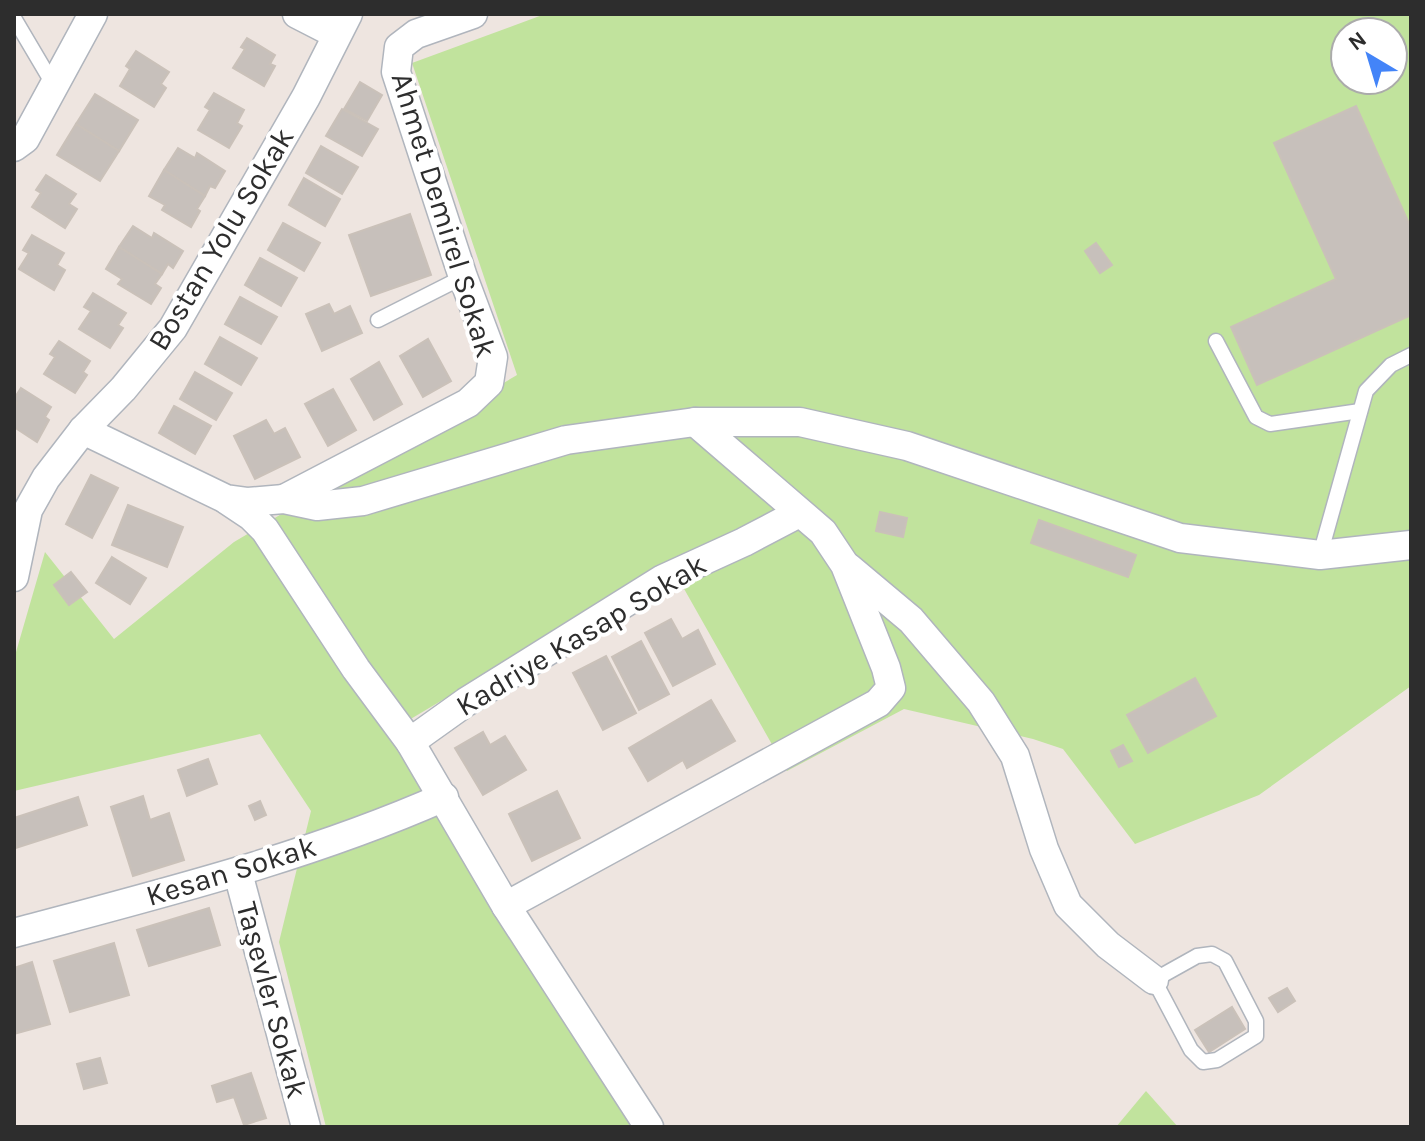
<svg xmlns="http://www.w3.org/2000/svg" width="1425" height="1141" viewBox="0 0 1425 1141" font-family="Karla,sans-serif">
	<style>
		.green { fill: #c1e39d; fill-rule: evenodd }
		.building { fill: #c7c0bb; stroke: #cac1b9; stroke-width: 2 }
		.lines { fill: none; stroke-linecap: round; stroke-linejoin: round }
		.service-casing { stroke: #b0b5bd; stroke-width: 17 }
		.minor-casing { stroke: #b0b5bd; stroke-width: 31 }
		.service { stroke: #fff; stroke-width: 14 }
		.minor { stroke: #fff; stroke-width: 28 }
		.labels { text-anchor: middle; stroke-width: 8; stroke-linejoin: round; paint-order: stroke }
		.street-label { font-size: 30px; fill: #2d2d2d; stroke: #fff }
	</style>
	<rect width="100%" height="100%" fill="#eee5e0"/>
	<g class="green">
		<path d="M545 14H1411V686L1259 795 1135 844 1063 749 1033 739 904 709 787 771 670 564 409 720 648 1127H326L279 942 311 811 260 734 14 791V659L45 552 114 639 234 542 517 375 412 63ZM1345 32H1393V80H1345Z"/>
		<path d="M1146 1091 1178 1127H1116Z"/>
	</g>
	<g class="building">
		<path d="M247 38 275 55 270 64 275 66 264 86 233 68 245 49 241 47Z"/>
		<path d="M136 51 169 72 161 84 166 88 154 107 120 86 130 69 126 66Z"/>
		<path d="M360 82 382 95 367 121 344 109Z"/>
		<path d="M214 93 244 110 237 123 242 126 229 148 198 130 210 110 205 107Z"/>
		<path d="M95 94 138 120 119 151 76 124Z"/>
		<path d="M1356 106 1411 228V315L1257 385 1231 327 1336 279 1274 143Z"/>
		<path d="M342 109 378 129 362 156 326 136Z"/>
		<path d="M76 124 119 151 100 181 57 155Z"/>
		<path d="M321 146 358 167 342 194 306 173Z"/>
		<path d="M178 148 195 158 197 153 225 171 215 188 210 186 205 196 164 170Z"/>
		<path d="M164 170 205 196 197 209 200 211 191 227 162 210 165 205 149 196Z"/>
		<path d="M46 175 76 194 69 204 77 209 65 228 32 207 41 193 36 190Z"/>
		<path d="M304 178 340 199 325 226 289 205Z"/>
		<path d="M410 214 431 275 371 296 349 235Z"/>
		<path d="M283 223 320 243 304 271 268 250Z"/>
		<path d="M133 226 152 238 154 233 183 251 173 268 168 264 162 274 119 247Z"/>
		<path d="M32 235 64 253 57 265 65 270 54 290 19 269 29 253 23 250Z"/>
		<path d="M1096 243 1112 265 1100 273 1085 251Z"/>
		<path d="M119 247 162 274 155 284 161 288 151 304 118 284 122 279 106 269Z"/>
		<path d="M260 258 297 278 281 306 245 285Z"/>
		<path d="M93 293 126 313 118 325 123 328 110 348 79 329 91 311 84 307Z"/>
		<path d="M240 297 277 317 261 344 225 324Z"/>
		<path d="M329 304 334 314 350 306 362 333 322 351 306 314Z"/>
		<path d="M220 337 257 358 241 385 205 364Z"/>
		<path d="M428 339 451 381 423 397 400 356Z"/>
		<path d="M59 341 90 361 83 372 87 375 75 393 44 374 55 357 50 354Z"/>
		<path d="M379 362 402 404 374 420 351 379Z"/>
		<path d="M195 372 232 393 216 420 180 399Z"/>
		<path d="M21 388 51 407 45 417 49 420 37 442 14 427V408L17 403 14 399Z"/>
		<path d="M333 389 356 430 328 446 305 404Z"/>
		<path d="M174 406 211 426 195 454 159 433Z"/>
		<path d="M266 420 274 434 285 428 300 457 255 479 234 436Z"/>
		<path d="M91 475 118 488 92 538 66 524Z"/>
		<path d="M128 505 183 527 167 567 112 545Z"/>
		<path d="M880 512 907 518 903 537 876 531Z"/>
		<path d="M1039 520 1136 555 1128 577 1031 543Z"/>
		<path d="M112 557 146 578 130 604 96 583Z"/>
		<path d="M71 572 87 592 69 605 54 585Z"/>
		<path d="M671 619 682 639 698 630 715 664 673 686 645 633Z"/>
		<path d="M641 641 669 694 639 710 612 657Z"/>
		<path d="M606 656 636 713 603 730 573 673Z"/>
		<path d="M1195 678 1216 716 1148 753 1127 715Z"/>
		<path d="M711 700 735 741 687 768 683 760 648 781 629 748Z"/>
		<path d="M483 732 490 745 505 736 526 770 483 795 455 748Z"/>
		<path d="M1123 745 1132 761 1119 767 1111 751Z"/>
		<path d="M208 759 217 784 187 796 178 770Z"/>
		<path d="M557 791 580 838 532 861 509 814Z"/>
		<path d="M143 796 150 820 169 813 184 860 133 876 111 807Z"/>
		<path d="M78 797 87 825 16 848 14 818Z"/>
		<path d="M260 801 266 815 255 820 249 806Z"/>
		<path d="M209 908 220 945 149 966 137 930Z"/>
		<path d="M114 943 129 995 70 1012 54 961Z"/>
		<path d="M32 962 50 1024 14 1034V968Z"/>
		<path d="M1287 988 1295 1001 1278 1012 1269 998Z"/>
		<path d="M1232 1007 1245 1029 1209 1052 1195 1030Z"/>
		<path d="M100 1058 107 1083 84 1089 77 1064Z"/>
		<path d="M251 1073 266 1118 244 1125 234 1097 217 1102 212 1086Z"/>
	</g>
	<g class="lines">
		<g class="service-casing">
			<g id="service">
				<path d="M14 18 53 84"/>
				<path d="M378 320 463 277"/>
				<path d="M1216 341 1256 417 1270 424 1360 411"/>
				<path d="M1320 555 1366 391 1391 365 1411 355"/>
				<path d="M1212 954 1225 961 1256 1021V1036L1217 1060 1203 1062 1191 1050 1154 980 1197 956Z"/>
			</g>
		</g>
		<g class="minor-casing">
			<g id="minor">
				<path d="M297 14 336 34"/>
				<path d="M14 147 25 139 93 14"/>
				<path d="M83 430 226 499 248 502 284 499 317 506 363 501 566 440 695 422H800L907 446 1180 538 1320 555 1411 545"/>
				<path d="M284 499 468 403 489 383 493 357 463 277 396 72 399 47 416 34 473 14"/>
				<path d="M227 500 251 516 265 530 356 669 410 742 506 906 649 1127"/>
				<path d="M849 568 911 620 981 702 1015 756 1044 849 1068 905 1108 945 1154 980"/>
				<path d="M14 577 28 510 46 478 83 430 123 389 173 328 306 97 348 14"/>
				<path d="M410 742 466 702 663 579 744 542 799 513"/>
				<path d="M238 873 306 1127"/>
				<path d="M506 906 878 703 891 688 886 668 845 565 823 532 695 422"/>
				<path d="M14 933C159 894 306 858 444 797"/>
			</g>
		</g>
		<use href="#service" class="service"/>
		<use href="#minor" class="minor"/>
	</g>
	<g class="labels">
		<g class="street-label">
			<text transform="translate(444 215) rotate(73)" y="10">Ahmet Demirel Sokak</text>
			<text transform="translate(221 239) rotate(-59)" y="10">Bostan Yolu Sokak</text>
			<text transform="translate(581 635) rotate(-31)" y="10">Kadriye Kasap Sokak</text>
			<text transform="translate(231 871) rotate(-17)" y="10">Kesan Sokak</text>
			<text transform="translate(272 1000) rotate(75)" y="10">Taşevler Sokak</text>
		</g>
	</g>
	<rect width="1425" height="1141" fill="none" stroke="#2d2d2d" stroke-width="32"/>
	<g transform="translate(1369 56) rotate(322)"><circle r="38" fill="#ffffff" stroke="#ababab" stroke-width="2"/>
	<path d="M0-6L14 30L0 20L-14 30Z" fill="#4384f8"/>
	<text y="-12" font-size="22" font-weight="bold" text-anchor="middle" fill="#2d2d2d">N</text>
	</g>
</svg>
